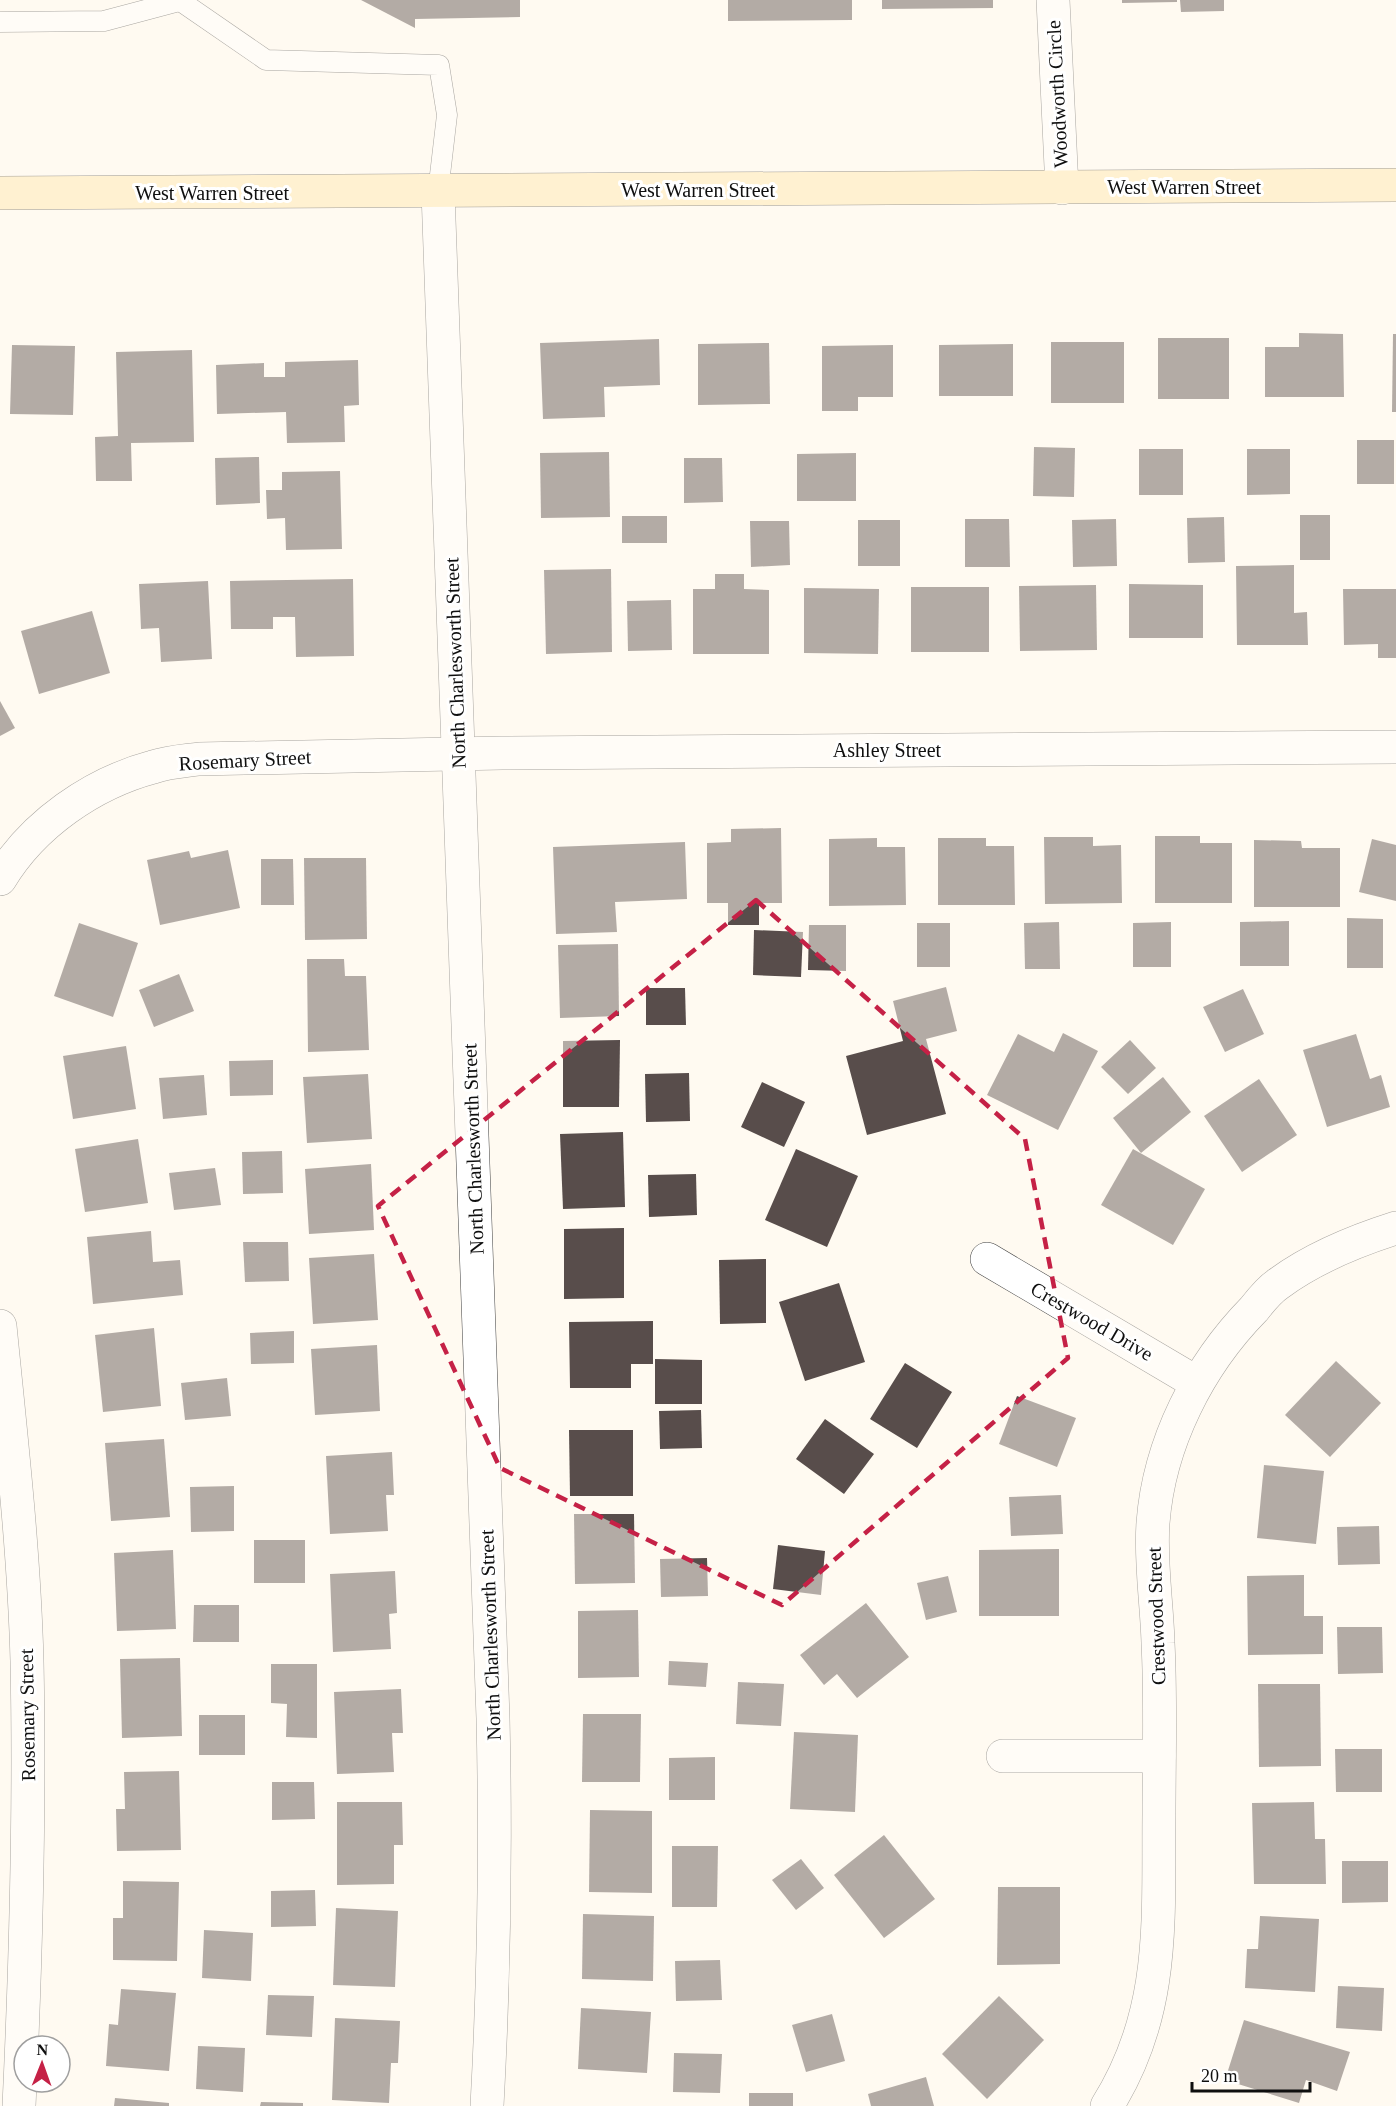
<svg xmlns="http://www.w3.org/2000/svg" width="1396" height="2106" viewBox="0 0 1396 2106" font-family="'Times New Roman',serif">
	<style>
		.building { fill: #584d4b }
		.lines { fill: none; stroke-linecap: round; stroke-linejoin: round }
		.service-casing { stroke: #424242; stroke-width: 21 }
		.minor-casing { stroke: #424242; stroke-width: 34 }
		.secondary-casing { stroke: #313131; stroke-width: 34 }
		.service { stroke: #fff; stroke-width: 20 }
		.minor { stroke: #fff; stroke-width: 33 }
		.secondary { stroke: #ffe7ac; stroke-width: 33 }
		.marked { fill: none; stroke: #c52146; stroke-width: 4.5; stroke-dasharray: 12 8; stroke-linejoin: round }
		.labels { text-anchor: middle; stroke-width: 6; stroke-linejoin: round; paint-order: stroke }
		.street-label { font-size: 20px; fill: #0f0f0f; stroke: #fff }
	</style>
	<rect width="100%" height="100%" fill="#fffaf1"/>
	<g class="building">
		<path d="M361 0H520V17L415 19V28Z"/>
		<path d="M728 0H852V20L728 21Z"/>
		<path d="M882 0H993V8L882 9Z"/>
		<path d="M1122 0H1177V2L1122 3Z"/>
		<path d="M1180 0H1224V11L1181 12Z"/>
		<path d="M1299 333 1343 334 1344 397H1265V347H1299Z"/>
		<path d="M1393 334H1396V412H1392Z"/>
		<rect x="1158" y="338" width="71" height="61"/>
		<path d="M659 339 660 385 604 387 605 417 543 419 540 343Z"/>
		<rect x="1051" y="342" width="73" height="61"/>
		<path d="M769 343 770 404 698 405V344Z"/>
		<path d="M1013 344V396H939V345Z"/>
		<path d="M12 345 75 346 73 415 10 414Z"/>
		<path d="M893 345V397H858V411H822V346Z"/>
		<path d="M192 350 194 442 131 443 132 481H96L95 437 118 436 116 352Z"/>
		<path d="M358 360 359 405 344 406 345 442 287 443 286 412 217 414 216 365 264 363V377H285V362Z"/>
		<rect x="1357" y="440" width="37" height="44"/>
		<path d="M1034 447 1075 448 1074 497 1033 496Z"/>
		<rect x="1139" y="449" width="44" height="46"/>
		<path d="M1247 449H1290V494L1247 495Z"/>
		<path d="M609 452 610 517 541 518 540 453Z"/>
		<path d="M856 453V501H797V454Z"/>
		<path d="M259 457 260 503 216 505 215 458Z"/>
		<path d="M684 458H722L723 502 684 503Z"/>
		<path d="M340 471 342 549 286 550 285 518 267 519 266 490H282V472Z"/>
		<rect x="1300" y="515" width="30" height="45"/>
		<rect x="622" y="516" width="45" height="27"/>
		<path d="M1224 517 1225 562 1188 563 1187 518Z"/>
		<path d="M965 519H1009L1010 567H965Z"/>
		<path d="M1116 519 1117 566 1073 567 1072 520Z"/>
		<rect x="858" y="520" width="42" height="46"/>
		<path d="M750 521H789L790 565 751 567Z"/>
		<path d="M1294 565V613L1307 612 1308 645H1237L1236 566Z"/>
		<path d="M611 569 612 652 546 654 544 570Z"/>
		<path d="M715 574H744V589L769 590V654H693V589H715Z"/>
		<path d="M353 579 354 656 296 657 295 617H273V629H231L230 581Z"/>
		<path d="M208 581 212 659 161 662 159 628 141 629 139 584Z"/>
		<path d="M1129 584 1203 585V638H1129Z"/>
		<path d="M1096 585 1097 650 1020 651 1019 586Z"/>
		<rect x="911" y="587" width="78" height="65"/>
		<path d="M804 588 879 589 878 654 804 653Z"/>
		<path d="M1343 589H1396V658H1378V644L1344 645Z"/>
		<path d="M671 600 672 650 628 651 627 601Z"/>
		<path d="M92 611 110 673 39 694 21 631Z"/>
		<path d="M0 701 15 728 0 736Z"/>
		<path d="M781 828 782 903H759V925H728V903H707V843L731 842V829Z"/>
		<path d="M1155 836H1200V843H1232V903H1155Z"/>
		<path d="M1044 837H1093V846L1121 845 1122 903 1045 904Z"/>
		<path d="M877 838V847H905L906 905 829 906V839Z"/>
		<path d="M938 838H986V846H1014L1015 905H938Z"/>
		<path d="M1372 839 1396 845V901L1359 892Z"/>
		<path d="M1254 840 1301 841 1302 848H1340V907H1254Z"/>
		<path d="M685 842 687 899 615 902 617 932 556 934 553 847Z"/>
		<path d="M228 850 240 908 160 925 147 860 189 851 191 858Z"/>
		<path d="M304 858H366L367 939 305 940Z"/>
		<path d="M261 859H293L294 905H261Z"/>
		<path d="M1347 918 1383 919V968H1347Z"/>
		<path d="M1289 921V966H1240V922Z"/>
		<path d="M1059 922 1060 969H1025L1024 923Z"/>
		<path d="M1171 922V967H1133V923Z"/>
		<path d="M79 923 138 943 113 1017 54 996Z"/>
		<rect x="917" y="923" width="33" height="44"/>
		<path d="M809 925H846V971L808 970Z"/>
		<path d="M754 930 803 932 801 977 753 975Z"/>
		<path d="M618 944 619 1016 560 1018 558 945Z"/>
		<path d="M307 959H344L345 976H366L369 1050 308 1052Z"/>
		<path d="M179 974 194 1011 154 1027 139 990Z"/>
		<path d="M946 987 957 1031 926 1039 946 1114 867 1135 846 1056 903 1041 893 1001Z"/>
		<path d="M646 988H685L686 1025H646Z"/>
		<path d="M1243 989 1264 1034 1225 1052 1203 1007Z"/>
		<path d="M1063 1033 1098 1051 1058 1130 987 1095 1018 1034 1054 1052Z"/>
		<path d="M1356 1034 1370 1079 1381 1075 1390 1107 1327 1127 1303 1050Z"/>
		<path d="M620 1040 619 1107H563V1041Z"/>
		<path d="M1130 1040 1156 1068 1128 1094 1101 1067Z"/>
		<path d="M126 1046 136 1109 73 1119 63 1056Z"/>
		<path d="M273 1060V1095L230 1096 229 1061Z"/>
		<path d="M689 1073 690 1121 646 1122 645 1074Z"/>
		<path d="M368 1074 372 1139 307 1143 303 1077Z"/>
		<path d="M204 1075 207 1115 163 1119 159 1078Z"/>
		<path d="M1163 1077 1191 1112 1141 1153 1113 1118Z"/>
		<path d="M1259 1079 1297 1135 1242 1172 1204 1116Z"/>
		<path d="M762 1082 805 1102 784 1147 741 1127Z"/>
		<path d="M623 1132 625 1207 563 1209 560 1134Z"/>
		<path d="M138 1139 148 1203 85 1212 75 1149Z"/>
		<path d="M796 1149 858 1176 827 1247 765 1220Z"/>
		<path d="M1133 1149 1205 1189 1173 1245 1101 1205Z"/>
		<path d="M282 1151 283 1193 243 1194 242 1152Z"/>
		<path d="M371 1164 374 1230 309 1234 305 1169Z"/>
		<path d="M215 1168 221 1205 174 1210 169 1173Z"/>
		<path d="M696 1174 697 1215 649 1217 648 1175Z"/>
		<path d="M624 1228V1298L564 1299V1229Z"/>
		<path d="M151 1231 153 1262 180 1260 183 1295 93 1304 87 1237Z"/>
		<path d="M243 1242H288L289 1281 245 1282Z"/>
		<path d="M374 1254 378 1320 313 1324 309 1258Z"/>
		<path d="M766 1259V1323L720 1324 719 1260Z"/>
		<path d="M839 1283 865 1362 805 1381 779 1302Z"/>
		<path d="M653 1321V1364H631V1388H570L569 1322Z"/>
		<path d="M154 1328 161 1406 103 1412 95 1335Z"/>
		<path d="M294 1331V1363L251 1364 250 1333Z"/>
		<path d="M377 1345 380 1411 315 1415 311 1349Z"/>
		<path d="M655 1359 702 1360V1404H655Z"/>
		<path d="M1336 1361 1381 1403 1330 1457 1285 1415Z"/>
		<path d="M905 1363 952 1392 917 1448 870 1419Z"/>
		<path d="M227 1378 231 1416 185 1420 181 1383Z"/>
		<path d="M1017 1396 1076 1418 1057 1467 999 1444Z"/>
		<path d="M701 1410 702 1448 660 1449 659 1411Z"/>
		<path d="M825 1419 874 1454 844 1494 796 1459Z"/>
		<path d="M569 1430H633V1496H570Z"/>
		<path d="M164 1439 170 1517 111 1521 105 1443Z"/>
		<path d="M392 1452 394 1495H386L388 1531 330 1534 326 1456Z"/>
		<path d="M1264 1465 1324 1471 1316 1544 1257 1538Z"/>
		<path d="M234 1486V1531L191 1532 190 1487Z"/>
		<path d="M1061 1495 1063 1534 1011 1536 1009 1497Z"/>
		<path d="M574 1514H634L635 1583 575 1584Z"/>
		<path d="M1379 1526 1380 1564 1338 1565 1337 1527Z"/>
		<rect x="254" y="1540" width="51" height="43"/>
		<path d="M778 1545 825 1551 821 1595 773 1589Z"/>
		<path d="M1059 1549V1616H979V1550Z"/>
		<path d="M173 1550 176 1629 117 1631 114 1553Z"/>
		<path d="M707 1558 708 1596 661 1597 660 1559Z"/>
		<path d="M395 1571 397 1613 389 1614 391 1649 333 1652 330 1574Z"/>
		<path d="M1304 1575V1616H1323V1654L1248 1655 1247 1576Z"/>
		<path d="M948 1576 957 1612 926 1620 917 1583Z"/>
		<path d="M866 1603 909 1657 857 1698 837 1674 824 1685 800 1655Z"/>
		<path d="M194 1605H239V1642H193Z"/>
		<path d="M638 1610 639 1677 578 1678V1611Z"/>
		<path d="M1337 1627H1382L1383 1673 1338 1674Z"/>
		<path d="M180 1658 182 1736 122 1738 120 1659Z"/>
		<path d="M669 1661 708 1663 706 1687 668 1685Z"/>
		<path d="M271 1664H317V1738L286 1737 287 1704 271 1703Z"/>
		<path d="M738 1682 784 1684 781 1726 736 1724Z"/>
		<path d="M1258 1684H1320L1321 1766 1259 1767Z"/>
		<path d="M401 1689 403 1733H392L394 1772 337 1774 334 1692Z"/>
		<path d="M583 1714H641L640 1782H582Z"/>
		<rect x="199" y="1715" width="46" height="40"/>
		<path d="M794 1732 858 1735 855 1812 790 1809Z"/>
		<path d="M1335 1749H1382V1792H1336Z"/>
		<path d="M715 1757V1800H669V1758Z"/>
		<path d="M179 1771 181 1850 117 1851 116 1809H125L124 1772Z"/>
		<path d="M272 1782H314L315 1819 272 1820Z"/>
		<path d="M337 1802H402L403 1845H394V1884L337 1885Z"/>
		<path d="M1314 1802 1315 1839H1325L1326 1884H1254L1252 1803Z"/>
		<path d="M590 1810 652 1811V1893L589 1892Z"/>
		<path d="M884 1835 935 1899 884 1938 834 1875Z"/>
		<path d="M672 1846H718L717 1907H672Z"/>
		<path d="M801 1859 824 1888 796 1910 772 1880Z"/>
		<path d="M1342 1861H1388V1902L1342 1903Z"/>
		<path d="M123 1881 179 1882 177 1961 113 1960V1918H123Z"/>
		<path d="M998 1887H1060V1964L997 1965Z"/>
		<path d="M315 1890 316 1926 271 1927V1891Z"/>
		<path d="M336 1908 398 1911 395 1987 333 1985Z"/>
		<path d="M583 1914 654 1916 653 1981 582 1979Z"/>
		<path d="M1260 1916 1319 1919 1315 1992 1245 1988 1247 1949H1258Z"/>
		<path d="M204 1930 253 1933 251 1981 202 1978Z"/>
		<path d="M720 1960 722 2000 676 2001 675 1961Z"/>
		<path d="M1338 1986 1384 1988 1382 2031 1336 2028Z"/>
		<path d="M121 1989 176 1993 169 2071 106 2066 109 2024 118 2025Z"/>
		<path d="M268 1995 314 1996 312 2037 266 2035Z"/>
		<path d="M999 1996 1044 2040 987 2099 942 2054Z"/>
		<path d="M581 2008 651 2012 647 2073 578 2069Z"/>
		<path d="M832 2014 845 2061 806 2072 792 2025Z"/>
		<path d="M335 2018 400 2021 398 2063H391L389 2103 332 2100Z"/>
		<path d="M1244 2020 1350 2052 1337 2091 1306 2080 1299 2103 1225 2080Z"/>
		<path d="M198 2046 245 2048 243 2092 196 2089Z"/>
		<path d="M674 2053 722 2054 720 2093 673 2092Z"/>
		<path d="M926 2077 934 2106H871L868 2094Z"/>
		<rect x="749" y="2093" width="44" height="13"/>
		<path d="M115 2098 169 2103V2106H114Z"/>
		<path d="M261 2102 303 2103V2106H260Z"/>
	</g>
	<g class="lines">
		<g class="service-casing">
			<g id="service">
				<path d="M179 0 266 60 439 65 447 115 438 192"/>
				<path d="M0 22 104 21 179 1"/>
			</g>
		</g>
		<g class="minor-casing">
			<g id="minor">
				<path d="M1053 0 1062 188"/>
				<path d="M438 192 493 1718C496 1847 494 1977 487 2106"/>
				<path d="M0 879C33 824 93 783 153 767 168 762 184 761 199 759L502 753 1396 747"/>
				<path d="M987 1259 1197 1383"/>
				<path d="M0 1326C11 1437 24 1549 27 1661 30 1809 26 1958 19 2106"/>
				<path d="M1003 1756H1159"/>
				<path d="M1107 2106C1166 2012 1158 1921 1159 1814 1159 1757 1161 1700 1158 1643 1157 1604 1150 1562 1153 1523 1159 1443 1199 1365 1254 1309 1261 1300 1269 1290 1278 1284 1313 1258 1355 1241 1396 1228"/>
			</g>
		</g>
		<g class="secondary-casing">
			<path id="secondary" d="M0 193 1396 185"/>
		</g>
		<use href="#service" class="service"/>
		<use href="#minor" class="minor"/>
		<use href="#secondary" class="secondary"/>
	</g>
	<path d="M0 0H1396V2106H0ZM756 900 1025 1139 1068 1358 782 1605 500 1468 378 1206Z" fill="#fffaf1" fill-opacity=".55" fill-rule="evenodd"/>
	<path class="marked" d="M756 900 1025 1139 1068 1358 782 1605 500 1468 378 1206Z"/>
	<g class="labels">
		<g class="street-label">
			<text transform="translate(1057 94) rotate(-93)" y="7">Woodworth Circle</text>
			<text x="1184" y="194">West Warren Street</text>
			<text x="698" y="197">West Warren Street</text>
			<text x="212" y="200">West Warren Street</text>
			<text transform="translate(455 663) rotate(-92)" y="7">North Charlesworth Street</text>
			<text x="887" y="757">Ashley Street</text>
			<text transform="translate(245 760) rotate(-3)" y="7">Rosemary Street</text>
			<text transform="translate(473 1149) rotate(-92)" y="7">North Charlesworth Street</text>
			<text transform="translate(1092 1321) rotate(30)" y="7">Crestwood Drive</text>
			<text transform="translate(1156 1616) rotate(-92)" y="7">Crestwood Street</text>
			<text transform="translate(490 1635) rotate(-92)" y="7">North Charlesworth Street</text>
			<text transform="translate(27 1715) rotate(-91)" y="7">Rosemary Street</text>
		</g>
	</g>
	<g transform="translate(42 2064) rotate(1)"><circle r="28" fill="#ffffff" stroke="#9f9f9f" stroke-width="1.5"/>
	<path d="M0-4.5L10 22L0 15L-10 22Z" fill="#c52146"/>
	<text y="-9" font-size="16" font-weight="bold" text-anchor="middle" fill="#0f0f0f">N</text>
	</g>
	<path d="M1192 2082v9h118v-9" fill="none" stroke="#0f0f0f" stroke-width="3"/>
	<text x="1201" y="2082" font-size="18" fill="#0f0f0f" stroke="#ffffff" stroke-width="4.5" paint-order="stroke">20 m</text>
</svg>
